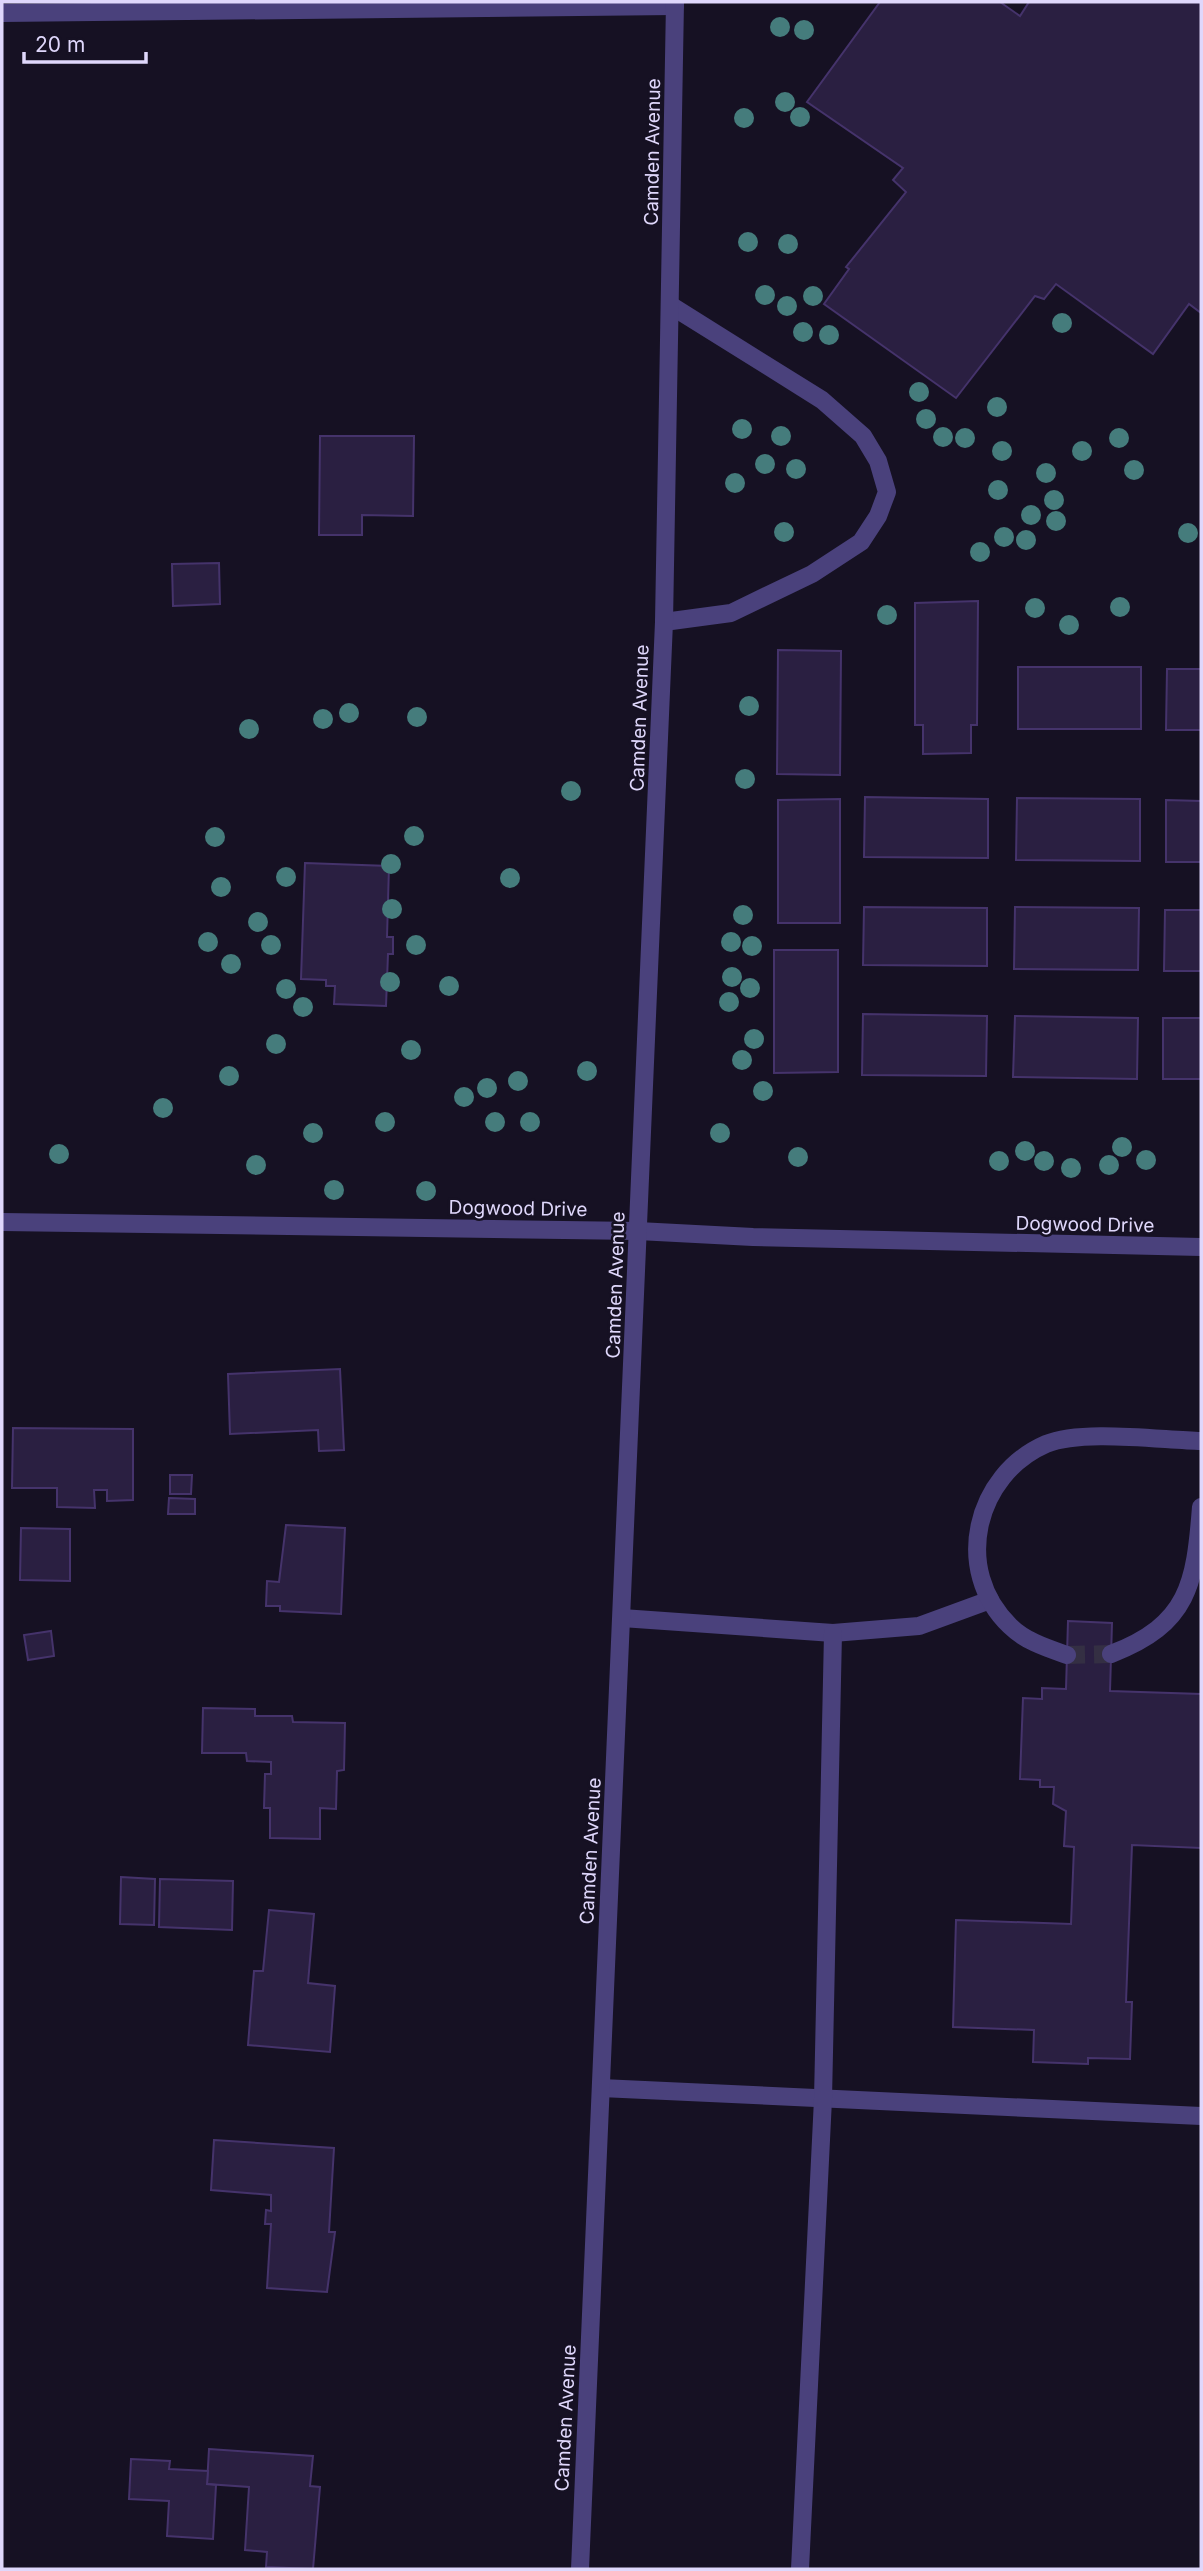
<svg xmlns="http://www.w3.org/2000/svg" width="1203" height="2571" viewBox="0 0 1203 2571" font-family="Inter,sans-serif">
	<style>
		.building { fill: #2a1f41; stroke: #45336b; stroke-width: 2 }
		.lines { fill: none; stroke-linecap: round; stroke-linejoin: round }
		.minor-tunnel { stroke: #342f43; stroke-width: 18; stroke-dasharray: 18 9; stroke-linecap: butt }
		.minor { stroke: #4a417c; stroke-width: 18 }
		.tree { fill: #457c7c }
		.labels { text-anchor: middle; stroke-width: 5; stroke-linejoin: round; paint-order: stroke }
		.street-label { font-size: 19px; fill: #dfd7fb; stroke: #161123 }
	</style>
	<rect width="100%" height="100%" fill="#161123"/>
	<g class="building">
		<path d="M880 2H1000L1020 16 1029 2H1201V313L1189 304 1153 354 1056 284 1044 299 1035 296 956 398 824 304 849 269 846 267 906 192 893 180 903 168 807 102Z"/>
		<path d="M320 436H414L413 516 362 515V535H319Z"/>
		<path d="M219 563 220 604 173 606 172 564Z"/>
		<path d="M978 601 977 725H971V753L923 754V725H915V603Z"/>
		<path d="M778 650 841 651 840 775 777 774Z"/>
		<rect x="1018" y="667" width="123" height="62"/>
		<path d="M1167 669H1201V730H1166Z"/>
		<path d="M865 797 988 799V858L864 857Z"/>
		<path d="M1017 798 1140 799V861L1016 860Z"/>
		<path d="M840 799V923H778V800Z"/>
		<path d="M1166 800 1201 801V862H1166Z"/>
		<path d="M305 863 389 866 387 937H393V954H388L386 1006 334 1004 335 986H326V980L301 979Z"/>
		<path d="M864 907 987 908V966L863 965Z"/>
		<path d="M1015 907 1139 908 1138 970 1014 969Z"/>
		<path d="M1165 910H1201V971H1164Z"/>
		<path d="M774 950H838V1072L774 1073Z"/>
		<path d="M863 1014 987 1016 986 1076 862 1075Z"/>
		<path d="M1015 1016 1138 1018 1137 1079 1013 1077Z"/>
		<rect x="1163" y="1018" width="38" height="61"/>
		<path d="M340 1369 344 1450 319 1451 318 1430 230 1434 228 1374Z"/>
		<path d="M13 1428 133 1429V1500L107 1501V1490H94L95 1508 57 1507V1488H12Z"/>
		<path d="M170 1475H192L191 1494H170Z"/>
		<path d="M169 1498 195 1499V1514H168Z"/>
		<path d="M286 1525 345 1528 341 1614 280 1611V1606H266L267 1581 279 1582Z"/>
		<path d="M21 1528 70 1529V1581L20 1580Z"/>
		<path d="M1068 1621 1112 1623 1110 1691 1201 1694V1848L1132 1845 1126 2002H1132L1130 2059 1088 2058V2064L1033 2062 1034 2030 953 2027 956 1920 1071 1924 1074 1847 1064 1846 1066 1811 1053 1804 1054 1787H1040V1780L1020 1779 1023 1698 1042 1699V1688L1066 1689Z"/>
		<path d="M51 1631 54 1656 28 1660 24 1635Z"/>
		<path d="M203 1708 255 1709V1716H292L293 1722 345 1723 344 1770 337 1771 336 1809 320 1808V1839L270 1838V1808H264L265 1774H271V1762L247 1761 246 1753H202Z"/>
		<path d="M121 1877 155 1879 154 1925 120 1924Z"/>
		<path d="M160 1879 233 1881 232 1930 159 1927Z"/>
		<path d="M269 1910 314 1914 308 1983 335 1986 330 2052 248 2045 254 1971H263Z"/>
		<path d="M214 2140 334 2148 329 2232H335L327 2292 267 2288 271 2224H265L266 2210 271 2211V2195L211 2190Z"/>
		<path d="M209 2449 313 2456 310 2486 320 2487 313 2569 266 2567 267 2552 245 2550 249 2487 207 2484Z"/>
		<path d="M131 2459 170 2461 169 2469 208 2471 207 2484 216 2485 213 2539 167 2536 169 2501 129 2499Z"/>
	</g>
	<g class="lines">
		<path class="minor-tunnel" d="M1067 1655 1111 1654"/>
		<g class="minor">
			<path d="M2 13 675 6"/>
			<path d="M664 622 731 613 812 574 861 542 878 516 887 492 878 461 863 436 822 400 670 305"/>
			<path d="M2 1222 638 1231 753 1237 1201 1247"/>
			<path d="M622 1618 833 1633 919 1626 990 1600"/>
			<path d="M1111 1654C1189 1624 1195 1584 1201 1507"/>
			<path d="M1067 1655C1047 1648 1025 1641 1010 1626 952 1570 975 1475 1046 1444 1082 1429 1160 1440 1201 1441"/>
			<path d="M601 2088 1201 2116"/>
			<path d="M580 2569 664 622 675 2"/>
			<path d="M800 2569 823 2099 833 1633"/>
		</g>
	</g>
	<g class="tree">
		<circle cx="780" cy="27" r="10"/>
		<circle cx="804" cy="30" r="10"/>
		<circle cx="785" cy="102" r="10"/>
		<circle cx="800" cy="117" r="10"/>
		<circle cx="744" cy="118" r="10"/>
		<circle cx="748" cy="242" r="10"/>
		<circle cx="788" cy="244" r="10"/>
		<circle cx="765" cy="295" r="10"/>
		<circle cx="813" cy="296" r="10"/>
		<circle cx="787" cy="306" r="10"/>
		<circle cx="1062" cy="323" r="10"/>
		<circle cx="803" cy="332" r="10"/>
		<circle cx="829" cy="335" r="10"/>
		<circle cx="919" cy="392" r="10"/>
		<circle cx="997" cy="407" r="10"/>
		<circle cx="926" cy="419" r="10"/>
		<circle cx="742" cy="429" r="10"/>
		<circle cx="781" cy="436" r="10"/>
		<circle cx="943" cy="437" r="10"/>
		<circle cx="965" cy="438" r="10"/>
		<circle cx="1119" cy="438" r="10"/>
		<circle cx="1002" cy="451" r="10"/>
		<circle cx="1082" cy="451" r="10"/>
		<circle cx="765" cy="464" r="10"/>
		<circle cx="796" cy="469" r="10"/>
		<circle cx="1134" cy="470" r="10"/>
		<circle cx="1046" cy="473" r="10"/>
		<circle cx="735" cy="483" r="10"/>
		<circle cx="998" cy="490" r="10"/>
		<circle cx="1054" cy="500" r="10"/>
		<circle cx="1031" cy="515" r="10"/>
		<circle cx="1056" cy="521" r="10"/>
		<circle cx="784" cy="532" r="10"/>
		<circle cx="1188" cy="533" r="10"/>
		<circle cx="1004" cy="537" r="10"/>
		<circle cx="1026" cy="540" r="10"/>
		<circle cx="980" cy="552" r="10"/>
		<circle cx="1120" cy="607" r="10"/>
		<circle cx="1035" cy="608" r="10"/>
		<circle cx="887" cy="615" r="10"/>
		<circle cx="1069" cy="625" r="10"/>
		<circle cx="749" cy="706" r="10"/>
		<circle cx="349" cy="713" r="10"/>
		<circle cx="417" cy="717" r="10"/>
		<circle cx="323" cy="719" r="10"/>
		<circle cx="249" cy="729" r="10"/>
		<circle cx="745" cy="779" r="10"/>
		<circle cx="571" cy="791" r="10"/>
		<circle cx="414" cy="836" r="10"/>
		<circle cx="215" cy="837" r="10"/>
		<circle cx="391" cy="864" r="10"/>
		<circle cx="286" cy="877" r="10"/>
		<circle cx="510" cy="878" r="10"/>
		<circle cx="221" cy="887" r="10"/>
		<circle cx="392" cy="909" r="10"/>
		<circle cx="743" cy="915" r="10"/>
		<circle cx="258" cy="922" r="10"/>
		<circle cx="208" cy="942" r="10"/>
		<circle cx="731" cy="942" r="10"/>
		<circle cx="271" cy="945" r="10"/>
		<circle cx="416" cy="945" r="10"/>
		<circle cx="752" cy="946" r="10"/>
		<circle cx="231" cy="964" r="10"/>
		<circle cx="732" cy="977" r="10"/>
		<circle cx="390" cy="982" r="10"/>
		<circle cx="449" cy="986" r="10"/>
		<circle cx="750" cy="988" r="10"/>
		<circle cx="286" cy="989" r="10"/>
		<circle cx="729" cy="1002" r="10"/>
		<circle cx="303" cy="1007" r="10"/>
		<circle cx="754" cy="1039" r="10"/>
		<circle cx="276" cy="1044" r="10"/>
		<circle cx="411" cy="1050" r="10"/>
		<circle cx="742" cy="1060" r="10"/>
		<circle cx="587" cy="1071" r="10"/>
		<circle cx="229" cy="1076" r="10"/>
		<circle cx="518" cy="1081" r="10"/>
		<circle cx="487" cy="1088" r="10"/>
		<circle cx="763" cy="1091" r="10"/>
		<circle cx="464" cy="1097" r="10"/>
		<circle cx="163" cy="1108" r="10"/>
		<circle cx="385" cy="1122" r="10"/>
		<circle cx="495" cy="1122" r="10"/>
		<circle cx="530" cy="1122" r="10"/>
		<circle cx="313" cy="1133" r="10"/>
		<circle cx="720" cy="1133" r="10"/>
		<circle cx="1122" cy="1147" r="10"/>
		<circle cx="1025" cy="1151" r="10"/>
		<circle cx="59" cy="1154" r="10"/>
		<circle cx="798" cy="1157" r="10"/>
		<circle cx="1146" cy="1160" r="10"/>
		<circle cx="999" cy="1161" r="10"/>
		<circle cx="1044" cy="1161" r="10"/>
		<circle cx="256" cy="1165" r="10"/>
		<circle cx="1109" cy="1165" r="10"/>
		<circle cx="1071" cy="1168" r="10"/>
		<circle cx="334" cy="1190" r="10"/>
		<circle cx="426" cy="1191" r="10"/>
	</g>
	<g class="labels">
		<g class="street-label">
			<text transform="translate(652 152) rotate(-89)" y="7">Camden Avenue</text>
			<text transform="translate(639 718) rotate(-88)" y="7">Camden Avenue</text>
			<text transform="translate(518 1208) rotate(1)" y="7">Dogwood Drive</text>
			<text transform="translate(1085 1224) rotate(1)" y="7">Dogwood Drive</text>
			<text transform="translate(615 1285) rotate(-88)" y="7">Camden Avenue</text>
			<text transform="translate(590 1851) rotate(-87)" y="7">Camden Avenue</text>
			<text transform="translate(565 2418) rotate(-87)" y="7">Camden Avenue</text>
		</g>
	</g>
	<rect width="1203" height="2571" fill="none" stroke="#dfd7fb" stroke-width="7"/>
	<path d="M24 52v10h122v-10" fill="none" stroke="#dfd7fb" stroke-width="3.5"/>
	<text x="35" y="52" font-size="21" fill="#dfd7fb" stroke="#161123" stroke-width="5" paint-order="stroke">20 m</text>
</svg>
